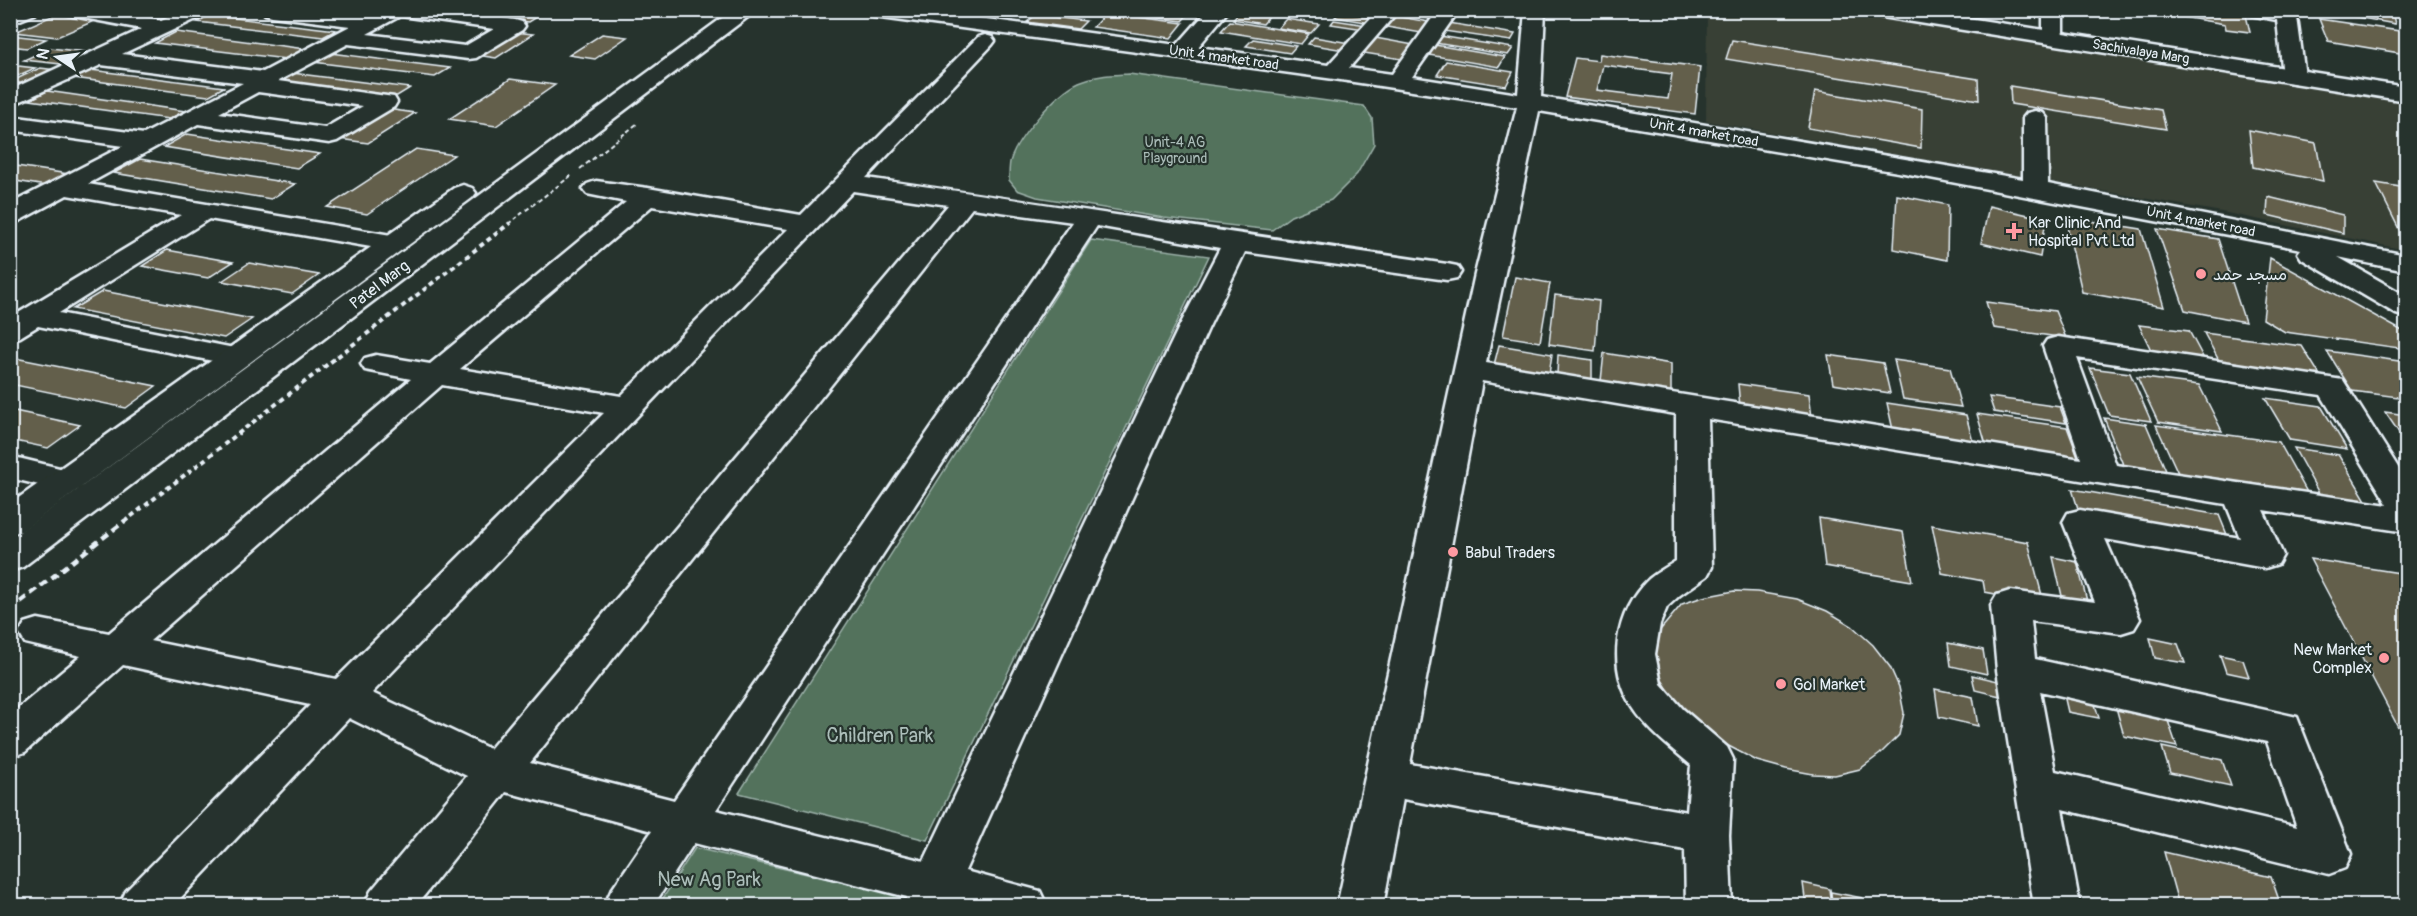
<svg xmlns="http://www.w3.org/2000/svg" width="2417" height="916" viewBox="0 0 2417 916" font-family="Pangolin,'Playpen Sans Arabic',sans-serif">
	<style>
		.built { fill: #384036 }
		.green { fill: #52725c; stroke: #9db2aa; stroke-width: 1.5 }
		.building { fill: #635f4c; stroke: #e8f1f8; stroke-width: 1.5; fill-rule: evenodd }
		.lines { fill: none; stroke-linecap: round; stroke-linejoin: round }
		.minor-casing { stroke: #e8f1f8; stroke-width: 5 }
		.tertiary-casing { stroke: #e8f1f8; stroke-width: 5 }
		.path-far2 { stroke: #e8f1f8; stroke-width: 2; stroke-dasharray: 4.5 3; stroke-linecap: butt }
		.path-far1 { stroke: #e8f1f8; stroke-width: 4; stroke-dasharray: 5 4; stroke-linecap: butt }
		.path { stroke: #e8f1f8; stroke-width: 4.5; stroke-dasharray: 8 5; stroke-linecap: butt }
		.minor { fill: #26332d; fill-rule: evenodd }
		.tertiary { fill: #26332d; fill-rule: evenodd }
		.poi-dot { fill: #ff9aa2; stroke: #26332d; stroke-width: 2 }
		.labels { text-anchor: middle; stroke-width: 4.5; stroke-linejoin: round; paint-order: stroke }
		.far-street-label { font-size: 14px; fill: #e8f1f8; stroke: #26332d }
		.far-park-label { font-size: 14px; fill: #acbeba; stroke: #26332d }
		.poi-label { font-size: 16px; fill: #e8f1f8; stroke: #26332d; text-anchor: start }
		.street-label { font-size: 16px; fill: #e8f1f8; stroke: #26332d }
		.near-park-label { font-size: 20px; fill: #acbeba; stroke: #26332d }
	</style>
	<rect width="100%" height="100%" fill="#26332d"/>
	<filter id="ink" filterUnits="userSpaceOnUse"><feTurbulence type="fractalNoise" baseFrequency=".0167" numOctaves="2"/><feDisplacementMap in="SourceGraphic" scale="12" xChannelSelector="R" yChannelSelector="G"/><feConvolveMatrix kernelMatrix="1 2 1 2 8 2 1 2 1" color-interpolation-filters="sRGB"/></filter>
	<g filter="url(#ink)">
		<path class="built" d="M1707 10 1832 11 2406 98V250L2222 212 1706 121Z"/>
		<g class="green">
			<path d="M1129 74 1364 106 1372 118 1374 144 1357 174 1331 200 1291 216 1272 230 1164 218 1037 197 1017 190 1009 180C1009 175 1009 168 1010 162 1016 139 1057 92 1079 82 1095 75 1112 75 1129 74Z"/>
			<path d="M1091 240 1209 256 927 840 739 793Z"/>
			<path d="M695 848 919 900 916 906H658Z"/>
		</g>
		<g class="building">
			<path d="M428 10H512L541 14 528 22Z"/>
			<path d="M1178 10 1190 12 1182 21 1105 11Z"/>
			<path d="M1261 10H1313L1306 18Z"/>
			<path d="M1399 10H1445L1438 20 1397 14Z"/>
			<path d="M2140 10 2245 11 2250 32 2226 29 2225 24Z"/>
			<path d="M2319 10H2363L2393 16 2395 24Z"/>
			<path d="M1240 11 1270 16 1263 24 1233 19Z"/>
			<path d="M1339 12 1374 18 1370 23 1335 17Z"/>
			<path d="M59 13 101 18 57 37 15 32Z"/>
			<path d="M1106 13 1183 23 1171 38 1093 27Z"/>
			<path d="M210 15 336 30 323 37 197 22Z"/>
			<path d="M1036 15 1086 21 1078 29 1027 22Z"/>
			<path d="M1389 15 1435 23 1427 34 1381 26Z"/>
			<path d="M1286 19 1319 24 1311 33 1278 28Z"/>
			<path d="M2319 19 2406 32V54L2328 41Z"/>
			<path d="M1334 20 1367 25 1364 29 1331 24Z"/>
			<path d="M1230 21 1309 34 1301 44 1221 31Z"/>
			<path d="M1449 23 1515 34 1511 41 1444 31Z"/>
			<path d="M176 32 305 49 286 59 155 43Z"/>
			<path d="M515 32 533 34 496 58 477 55Z"/>
			<path d="M602 34 627 37 595 59 569 55Z"/>
			<path d="M10 35 46 39 27 48 10 46Z"/>
			<path d="M1440 36 1513 48 1508 55 1435 43Z"/>
			<path d="M1314 37 1350 43 1344 50 1308 44Z"/>
			<path d="M1370 37 1419 46 1408 60 1358 52Z"/>
			<path d="M1253 39 1296 46 1290 53 1246 46Z"/>
			<path d="M1732 40 1978 79 1979 100 1726 59Z"/>
			<path d="M1429 44 1505 57 1499 67 1423 54Z"/>
			<path d="M50 48 87 52 61 64 24 60Z"/>
			<path d="M330 53 450 68 435 77 313 62Z"/>
			<path d="M1600 54 1700 67 1695 114 1565 97 1575 58 1599 61ZM1603 65 1672 74 1668 99 1597 90Z"/>
			<path d="M1446 61 1513 72 1506 86 1437 75Z"/>
			<path d="M10 65 35 68 10 79Z"/>
			<path d="M40 68 57 70 28 84 10 82Z"/>
			<path d="M91 70 224 87 208 96 74 78Z"/>
			<path d="M292 73 410 88 397 96 278 81Z"/>
			<path d="M510 79 555 85 496 126 449 119Z"/>
			<path d="M2010 86 2161 110 2166 129 2011 104Z"/>
			<path d="M47 91 185 111 169 119 30 100Z"/>
			<path d="M1815 91 1922 109 1921 148 1808 128Z"/>
			<path d="M387 109 415 113 368 143 339 139Z"/>
			<path d="M2249 130 2316 143 2323 181 2253 167Z"/>
			<path d="M187 134 320 154 297 168 164 147Z"/>
			<path d="M416 149 454 155 367 214 327 207Z"/>
			<path d="M140 159 295 184 271 199 114 173Z"/>
			<path d="M10 165 68 174 46 186 10 180Z"/>
			<path d="M2376 183 2406 188V231L2399 229Z"/>
			<path d="M1897 195 1948 205 1947 260 1894 249Z"/>
			<path d="M2268 197 2343 215V233L2267 215Z"/>
			<path d="M1989 206 2046 219 2040 257 1981 243Z"/>
			<path d="M2065 217 2141 229 2164 307 2082 292Z"/>
			<path d="M2157 229 2218 239 2245 322 2185 310Z"/>
			<path d="M167 250 233 262 208 278 142 266Z"/>
			<path d="M2270 258 2406 333V349L2285 332 2263 319Z"/>
			<path d="M249 263 319 275 292 294 222 281Z"/>
			<path d="M1515 277 1550 283 1540 342 1503 336Z"/>
			<path d="M103 291 252 319 224 338 73 309Z"/>
			<path d="M1555 295 1599 301 1595 351 1549 344Z"/>
			<path d="M1986 302 2055 311 2066 338 1994 328Z"/>
			<path d="M2139 325 2189 331 2204 359 2152 352Z"/>
			<path d="M2204 333 2302 346 2323 380 2222 366Z"/>
			<path d="M1499 345 1552 354 1549 374 1494 365Z"/>
			<path d="M2327 351 2406 362V398L2352 391Z"/>
			<path d="M1604 353 1671 364V393L1601 381Z"/>
			<path d="M1558 355 1592 360V379L1557 374Z"/>
			<path d="M1828 355 1883 363 1890 393 1833 384Z"/>
			<path d="M10 357 156 386 126 408 10 384Z"/>
			<path d="M1894 360 1950 368 1961 407 1903 399Z"/>
			<path d="M2090 368 2130 373 2151 421 2109 415Z"/>
			<path d="M2137 377 2199 385 2222 431 2158 422Z"/>
			<path d="M1738 384 1809 394 1812 417 1740 407Z"/>
			<path d="M1989 397 2060 407 2066 423 1994 412Z"/>
			<path d="M2265 398 2321 406 2347 449 2290 440Z"/>
			<path d="M1887 403 1966 415 1973 442 1893 430Z"/>
			<path d="M10 410 80 425 48 448 10 440Z"/>
			<path d="M2385 412 2406 415V438L2402 437Z"/>
			<path d="M1977 414 2067 427 2079 459 1986 445Z"/>
			<path d="M2104 418 2146 424 2167 473 2124 467Z"/>
			<path d="M2156 425 2279 442 2308 494 2179 475Z"/>
			<path d="M2294 448 2339 455 2367 502 2320 495Z"/>
			<path d="M2072 489 2219 515 2230 542 2080 515Z"/>
			<path d="M1819 518 1903 532 1912 581 1825 566Z"/>
			<path d="M1932 525 2028 542 2044 603 1985 592 1983 581 1942 573Z"/>
			<path d="M2053 557 2077 562 2087 601 2062 596Z"/>
			<path d="M2310 559 2406 574V742Z"/>
			<path d="M1734 591 1757 592 1797 599 1827 611 1852 626 1873 645 1890 667 1899 687 1904 713 1899 735 1880 754 1860 769 1835 775 1813 774 1786 769 1757 761 1721 742 1696 723 1674 699 1662 680 1656 653V635L1682 604 1703 597Z"/>
			<path d="M2150 638 2178 644 2185 663 2155 658Z"/>
			<path d="M1948 643 1983 650 1987 674 1951 666Z"/>
			<path d="M2220 655 2243 660 2249 677 2226 672Z"/>
			<path d="M1972 675 1998 681 2000 696 1975 690Z"/>
			<path d="M1935 689 1973 697 1978 726 1939 717Z"/>
			<path d="M2064 695 2094 701 2099 718 2068 712Z"/>
			<path d="M2115 704 2166 715 2177 747 2124 736Z"/>
			<path d="M2162 747 2222 760 2231 786 2170 773Z"/>
			<path d="M2164 852 2271 877 2281 906H2179Z"/>
			<path d="M1803 883 1830 889 1832 906H1806Z"/>
			<path d="M1831 892 1862 898 1863 906H1832Z"/>
		</g>
		<g class="lines">
			<g class="minor-casing">
				<g id="minor">
					<path d="M10 10H38L35 14 10 24Z"/>
					<path d="M63 10H108L161 20 183 10H210L207 14 122 54 263 72 350 26 272 16 265 14 262 10H322L368 17 380 10H448L515 20 522 22 525 26 522 30 476 58 468 59 348 44 278 81 394 97 397 102 394 107 337 141 329 143 198 124 88 184 403 237 407 243 403 249 394 251 209 219 59 313 249 351 253 357 249 363 238 366 38 326 20 337 10 340V318L181 215 67 195 19 221 10 223V204L123 146 10 130V116L144 134 243 83 101 65 10 106V90L142 29 73 16 66 14ZM400 16H401L494 29 465 46 367 34ZM258 92 363 106 325 128 219 113Z"/>
					<path d="M864 10H920L1177 45 1208 10H1229L1198 47 1328 65 1378 10H1399L1349 68 1392 74 1438 10H1459L1412 77 1518 94 1525 10H1545L1541 97 2023 179V118L2027 113 2035 111 2043 113 2047 118 2048 184 2406 255V271L2338 257 2406 296V317L2396 314 2302 259 2298 253 2301 249 1904 173 1539 111 1486 363 2081 459 2043 346 2047 340 2058 337 2343 380 2406 480V532L2263 510 2283 555 2278 564 2265 568 2105 539 2140 619 2134 629 2121 633 2031 621 2035 659 2297 717 2351 854 2345 868 2329 874 2062 809 2080 906H2034L1997 670 1991 605 1997 595 2010 591 2095 602 2063 522 2068 513 2080 510 2240 538 2226 504 1708 419 1712 567 1707 576 1680 595 1667 607 1660 624 1655 654 1661 684 1683 709 1727 747 1733 759 1729 835 1732 906H1686L1685 850 1403 799 1383 906H1337L1475 274 1517 107 1334 79 874 16 867 14ZM2077 358 2321 395 2388 505 2116 465ZM1482 381 1676 414V561C1667 567 1657 572 1649 579 1614 612 1607 667 1632 706 1647 730 1670 747 1691 765L1687 812 1410 764ZM2040 691 2267 742 2297 827 2055 771Z"/>
					<path d="M2043 10H2063V32L2060 36 2053 38 2046 36 2043 32Z"/>
					<path d="M2242 10H2296L2305 76 2302 81 2294 83 2286 81 2283 76 2277 20 2245 14Z"/>
					<path d="M985 35 992 37 995 41 992 45 866 178C1060 205 1253 237 1447 264L1457 266 1461 272 1457 278 1447 280 1245 252 1208 329 965 871 1040 891 1047 906H903L907 897 694 843 653 906H604L611 891 652 831 506 792 416 906H364L371 891 467 776 349 718 173 906H119L126 891 310 705 123 665 25 752 10 757V715L81 656 25 643 19 633 25 623 38 619 109 633 411 379 365 370 361 364 365 358 376 355 430 364 626 202 587 194 583 189 587 184 596 181 648 188 801 215 978 37ZM853 191 948 205 490 749 372 693ZM652 206 788 229 621 396 460 369ZM972 208 1073 222 674 800 530 763ZM1097 226 1220 248 1178 329 924 861 716 810ZM442 385 604 413 336 679 150 641Z"/>
					<path d="M10 456 80 473 85 481 80 489 68 492 10 478Z"/>
				</g>
			</g>
			<g class="tertiary-casing">
				<g id="tertiary">
					<path d="M733 10H757L23 567 10 571V539Z"/>
					<path d="M1866 10H1917L2406 87V101L1876 16 1869 14Z"/>
					<path d="M463 185 472 188 476 193 472 198 22 531 10 534V504L454 188Z"/>
				</g>
			</g>
			<g class="path-far2">
				<path d="M770 17 779 10"/>
				<path d="M580 169 638 123"/>
				<path d="M508 224 572 175"/>
			</g>
			<path class="path-far1" d="M124 522 510 223"/>
			<path class="path" d="M10 610 126 520"/>
			<use href="#minor" class="minor"/>
			<use href="#tertiary" class="tertiary"/>
		</g>
	</g>
	<g class="poi-dot">
		<path d="M2011 222h6v6h6v6h-6v6h-6v-6h-6v-6h6z"/>
		<circle cx="2201" cy="274" r="6"/>
		<circle cx="1453" cy="552" r="6"/>
		<circle cx="2384" cy="658" r="6"/>
		<circle cx="1781" cy="684" r="6"/>
	</g>
	<g class="labels">
		<g class="far-street-label">
			<text transform="translate(2141 51) rotate(9)" y="5">Sachivalaya Marg</text>
			<text transform="translate(1224 57) rotate(8)" y="5">Unit 4 market road</text>
			<text transform="translate(1704 132) rotate(10)" y="5">Unit 4 market road</text>
			<text transform="translate(2201 221) rotate(11)" y="5">Unit 4 market road</text>
		</g>
		<g class="far-park-label">
			<text x="1175" y="147">Unit-4 AG<tspan x="1175" dy="16">Playground</tspan></text>
		</g>
		<g class="poi-label">
			<text x="2028" y="228">Kar Clinic And<tspan x="2028" dy="18">Hospital Pvt Ltd</tspan></text>
			<text x="2213" y="280">مسجد حمد</text>
			<text x="1465" y="558">Babul Traders</text>
			<text x="2372" y="655" text-anchor="end">New Market<tspan x="2372" dy="18">Complex</tspan></text>
			<text x="1793" y="690">Gol Market</text>
		</g>
		<g class="street-label">
			<text transform="translate(379 284) rotate(-37)" y="6">Patel Marg</text>
		</g>
		<g class="near-park-label">
			<text x="880" y="742">Children Park</text>
			<text x="709" y="886">New Ag Park</text>
		</g>
	</g>
	<rect width="2417" height="916" fill="none" stroke="#26332d" stroke-width="36"/>
	<rect x="18" y="18" width="2381" height="880" fill="none" stroke="#e8f1f8" stroke-width="2" filter="url(#ink)"/>
	<g transform="translate(57 57) rotate(283)" stroke="#26332d" stroke-width="4.5" paint-order="stroke">
	<path d="M0-4.5L10 22L0 15L-10 22Z" fill="#e8f1f8"/>
	<text y="-9" font-size="16" font-weight="bold" text-anchor="middle" fill="#e8f1f8">N</text>
	</g>
</svg>
